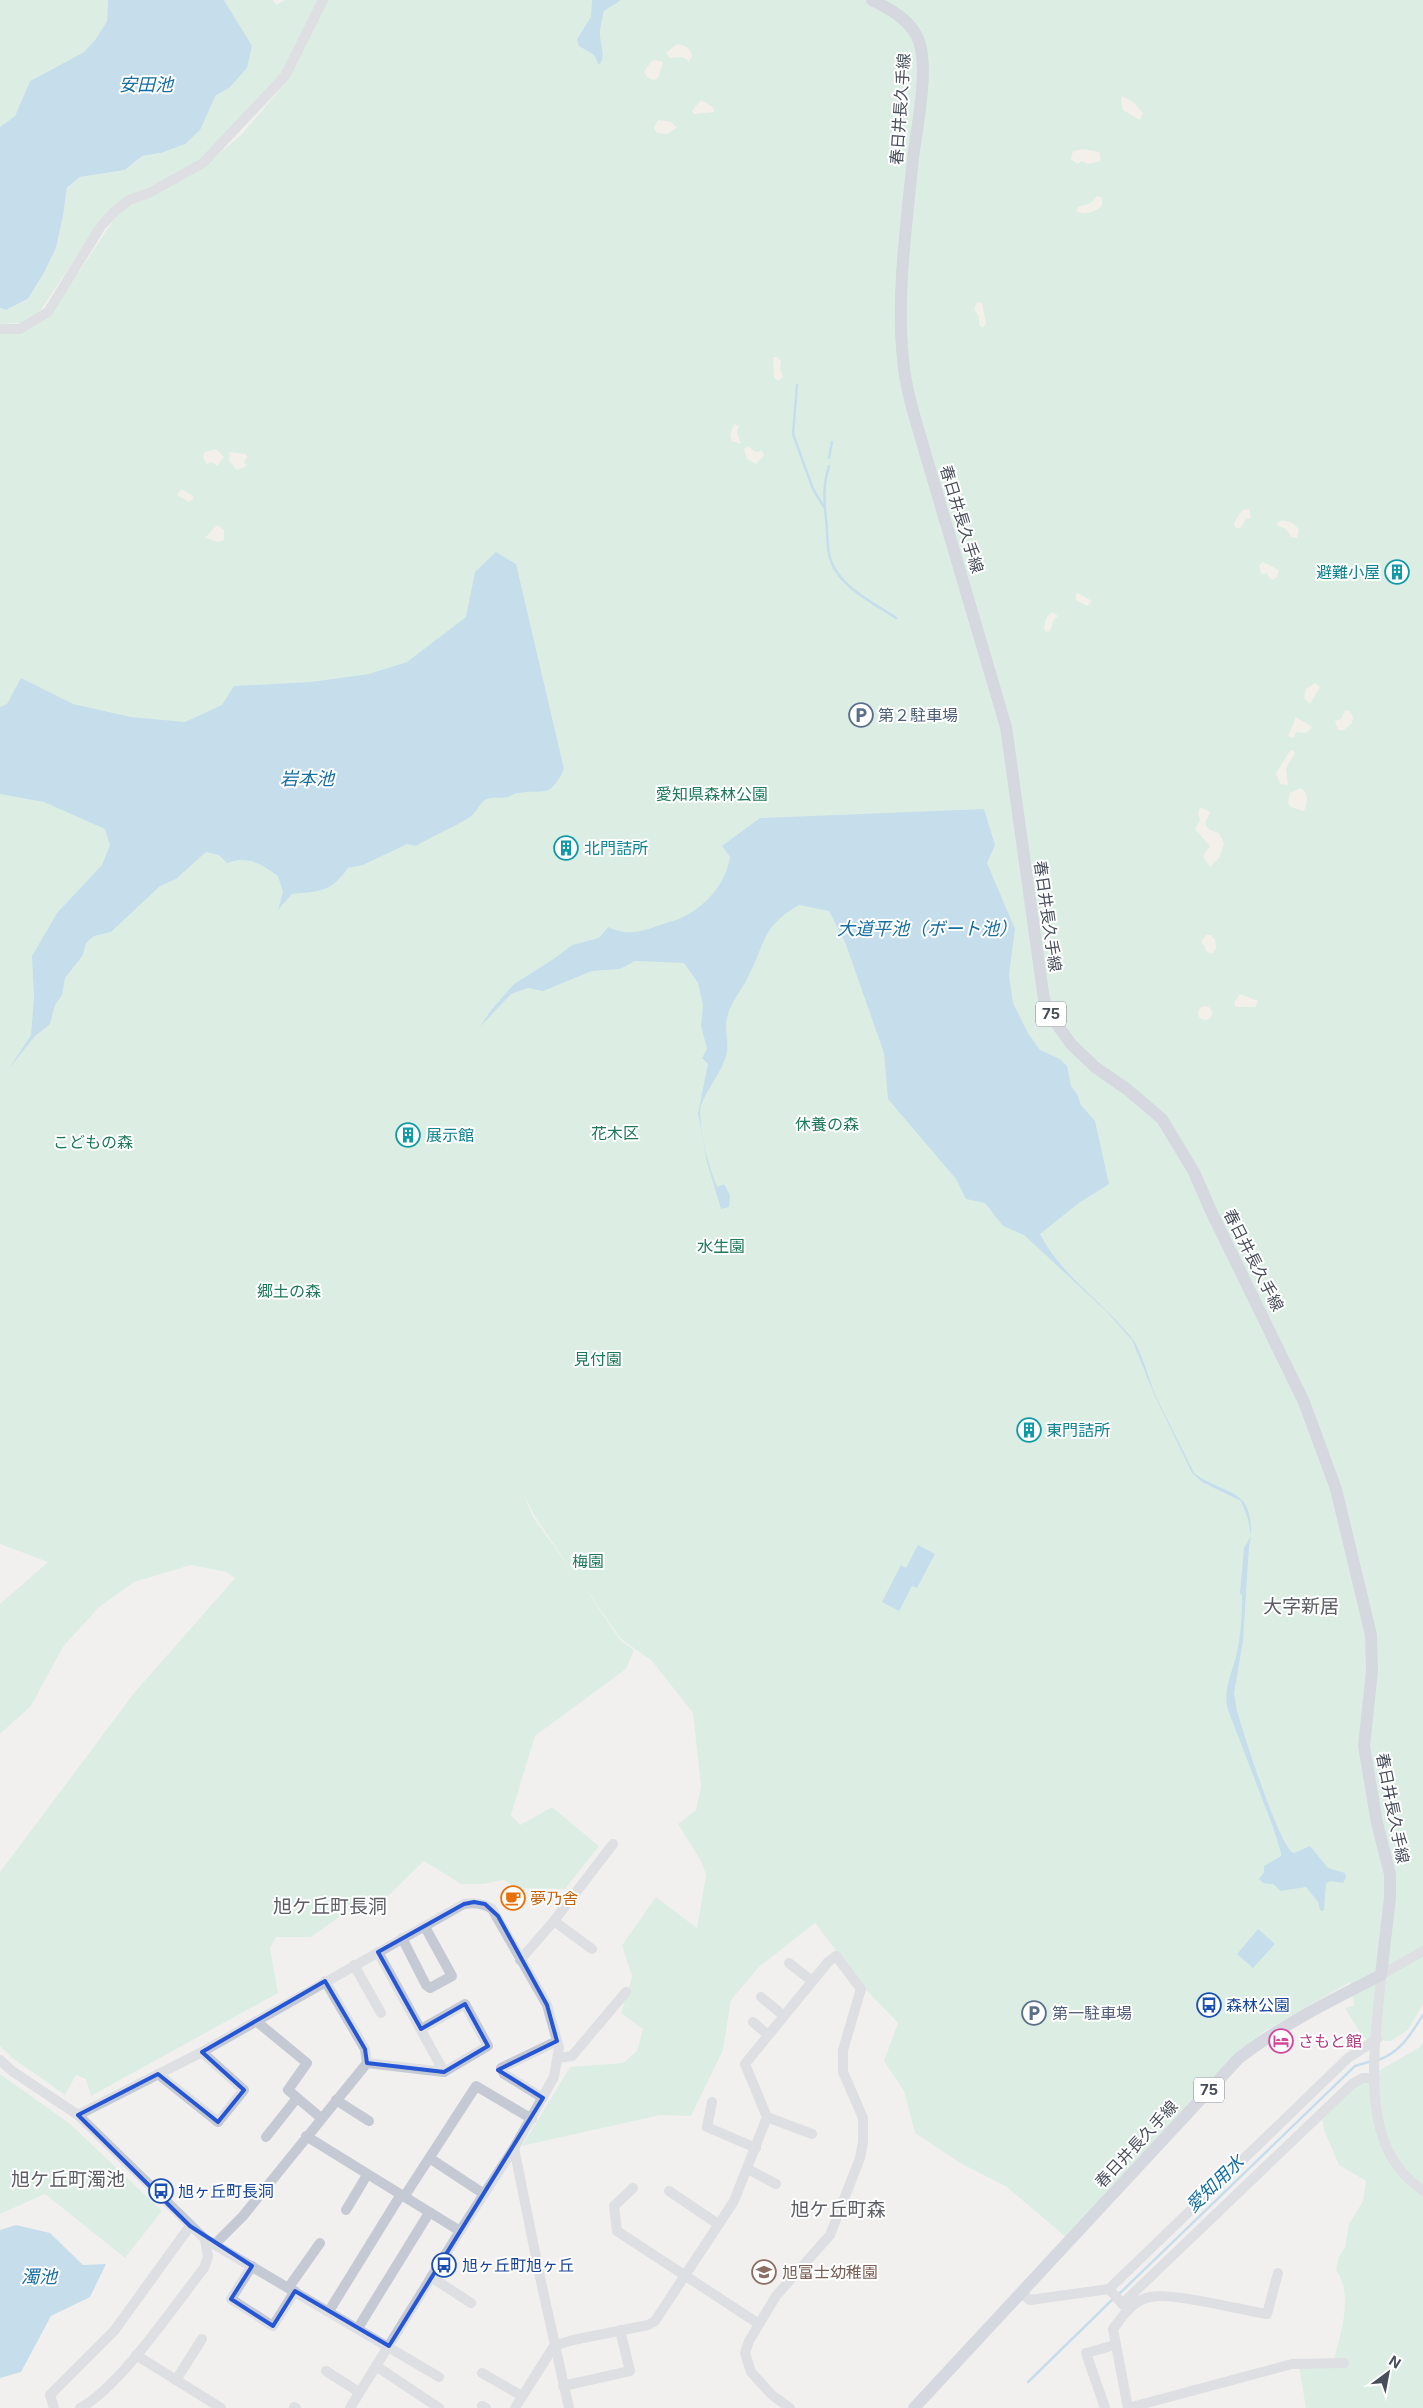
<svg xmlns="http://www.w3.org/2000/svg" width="1423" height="2408" viewBox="0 0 1423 2408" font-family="Inter,'Noto Sans JP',sans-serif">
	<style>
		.green { fill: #c1ecd8; fill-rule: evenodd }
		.sand { fill: #f2efe1 }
		.water { fill: #91c7e6 }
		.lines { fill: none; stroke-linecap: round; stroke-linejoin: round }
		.stream { stroke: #91c7e6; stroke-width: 2.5 }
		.minor { stroke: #c4c9d3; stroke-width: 10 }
		.major { stroke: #b1bacc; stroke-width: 12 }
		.marked { fill: none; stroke: #2556d6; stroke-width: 4; stroke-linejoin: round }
		.labels { text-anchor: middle; stroke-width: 4; stroke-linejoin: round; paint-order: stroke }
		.shield { fill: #fff; stroke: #7f848c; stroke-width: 1 }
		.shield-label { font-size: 15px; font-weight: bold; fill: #484f5b }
		.street-label { font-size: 16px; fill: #484f5b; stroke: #fff }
		.culture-label { font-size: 16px; fill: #0d838f; stroke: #fff; text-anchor: start }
		.service-label { font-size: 16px; fill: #4e5e75; stroke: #fff; text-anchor: start }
		.park-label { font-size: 16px; fill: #1d795a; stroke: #fff }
		.food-label { font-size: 16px; fill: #c56008; stroke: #fff; text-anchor: start }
		.transit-label { font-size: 16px; fill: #164399; stroke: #fff; text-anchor: start }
		.hotel-label { font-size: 16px; fill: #b23c85; stroke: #fff; text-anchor: start }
		.education-label { font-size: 16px; fill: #785e54; stroke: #fff; text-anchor: start }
		.water-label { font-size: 18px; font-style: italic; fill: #166ea1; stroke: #fff }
		.quarter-label { font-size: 19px; fill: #5c5e64; stroke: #fff }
	</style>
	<rect width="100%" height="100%" fill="#f2f0ef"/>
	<g class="green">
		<path d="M0 0H108L107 21 95 40 84 52 30 81 15 116 0 127Z"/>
		<path d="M224 0H273L276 5 285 0H319L280 76 201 160 102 218 37 316 22 323 0 324V308L6 310 28 300 44 273 56 248 63 216 67 189 80 177 125 170 142 156 161 153 210 109 216 94 229 88 251 46Z"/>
		<path d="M328 0H1423V2004L1408 2030 1391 2041 1368 2040 1362 2036 1345 2008 1354 2006 1350 1982 1263 2032 1068 2239 1007 2187 960 2163 915 2133 904 2091 884 2061 898 2023 866 1990 815 1923 759 1967 731 2000 723 2050 691 2116 660 2115 522 2146 570 2067 623 2063 637 2051 643 2029 621 2013 632 1977 622 1945 656 1897 697 1928 706 1875 702 1863 678 1824 696 1810 701 1787 693 1713 652 1661 621 1639 580 1580 620 1640 634 1650 626 1669 535 1736 511 1815 520 1825 552 1807 599 1846 565 1889 518 1888 503 1880 483 1884H461L424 1861 381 1903 369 1896 311 1937H276L270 1948 278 1993 91 2096 86 2079 76 2075 65 2095 11 2057 0 2046V1872L134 1693 235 1578 226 1572 191 1565 134 1582 98 1608 63 1647 31 1706 0 1734V1604L48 1562 0 1544V333L51 314 116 216 128 205 147 199 206 165 241 135 287 81ZM524 1495 534 1515 571 1570 533 1517Z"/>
		<path d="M1423 2042V2408H1306L1299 2367 1333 2365C1339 2335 1355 2297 1336 2270L1339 2257 1345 2247 1349 2224 1363 2201 1366 2181 1339 2165 1324 2130 1322 2117 1352 2086 1420 2047Z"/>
		<path d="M0 2074 69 2123 162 2211 125 2258 45 2194 0 2214Z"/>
	</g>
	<g class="sand">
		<path d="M677 44C686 46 691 48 692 57L689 61 682 57 670 58 666 53Z"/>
		<path d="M654 60 663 62 658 78 654 80 647 77 644 72 650 63Z"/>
		<path d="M1122 96 1133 102 1143 113 1140 120 1123 110 1121 100Z"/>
		<path d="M701 100 713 107 714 112 694 114 692 111Z"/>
		<path d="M658 120 671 122 677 128 667 134 657 133 654 128Z"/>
		<path d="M1083 149 1099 152 1101 161 1088 164 1082 161 1077 164 1071 159 1073 151Z"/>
		<path d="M1097 196 1102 198V206C1095 212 1084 216 1076 211L1078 207 1091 203Z"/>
		<path d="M977 302 982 303 986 323 983 328 979 325V317L974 309Z"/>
		<path d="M773 357H777L781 361 780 368 783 377 778 381 774 377Z"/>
		<path d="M734 424 739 426 737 432 741 444 732 441 730 435Z"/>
		<path d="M748 446 755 452 762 451 764 455 756 464 747 459 744 449Z"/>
		<path d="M216 449 224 457 217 466 212 462 206 464 203 456 205 452Z"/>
		<path d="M230 452 246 454 247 457 244 462 247 466 237 470 229 461Z"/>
		<path d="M181 489 193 496V499L189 502 177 495Z"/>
		<path d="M1249 509 1251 518 1246 519 1240 528H1235L1234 523 1242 510Z"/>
		<path d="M1279 521C1288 520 1295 523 1299 530L1297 538 1291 537 1286 529 1276 525Z"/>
		<path d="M217 525 224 530V540L218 542 205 538Z"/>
		<path d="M1263 562 1279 570 1277 577 1273 580 1269 578 1267 573 1261 574 1259 565Z"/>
		<path d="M1078 593 1092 601 1087 606 1076 600V594Z"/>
		<path d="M1052 612 1058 616 1053 621 1050 631 1046 632 1044 629 1046 618Z"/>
		<path d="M1315 683 1320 687 1310 704 1304 698 1306 689Z"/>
		<path d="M1348 710 1353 716 1352 723 1344 730H1338L1335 721 1341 719 1345 711Z"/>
		<path d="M1296 717 1312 727 1306 733 1296 732 1293 738 1288 736Z"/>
		<path d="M1293 750 1295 753 1286 768 1288 785 1280 784 1276 773 1290 751Z"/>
		<path d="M1301 788C1309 794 1308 802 1304 811L1291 807 1288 803 1290 793Z"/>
		<path d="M1200 807 1210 812 1205 823C1208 830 1212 831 1219 833L1224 843 1219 858 1210 867 1203 856 1210 846 1195 829 1200 820 1198 814Z"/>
		<path d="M1206 935H1211L1215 940 1216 948 1212 954 1206 951 1205 947 1201 942Z"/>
		<path d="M1240 994 1258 1001 1255 1007H1236L1234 1003Z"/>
		<circle cx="1205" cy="1013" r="7"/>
	</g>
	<g class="water">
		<path d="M108 0H224L252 46 247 68 229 88 216 95 200 130 185 144 161 153 142 156 125 170 80 177 67 188 63 216 56 248 44 273 28 299 6 310 0 308V127L15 116 30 81 84 52 95 40 107 21Z"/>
		<path d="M592 0H621L604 11C602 17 601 25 600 31 599 41 607 57 599 65L594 55 579 46 577 39 591 17Z"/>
		<path d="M496 552 516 564 564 769C550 799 545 789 518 793 514 793 511 796 508 797 499 799 493 796 485 800 479 804 477 812 470 817 453 828 434 835 416 846L407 844 363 865 348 868C330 893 320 891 292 894L278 910 283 892 278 876C261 864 248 855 227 863L219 855 206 852 176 879 160 886 111 932 94 936 86 943 83 955 65 978 62 995 55 1005 50 1024 34 1037 8 1070 31 1035 34 997 32 956 57 913 102 865 110 845 105 829 44 802 0 794V707L7 704 21 678 73 704 131 717 185 722 222 705 234 686 311 682 369 674 407 662 466 617 475 572Z"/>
		<path d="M984 809 995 845 987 863 1015 929 1009 975 1013 1003 1028 1033 1040 1050 1060 1059 1067 1066 1071 1086 1077 1094 1081 1105 1095 1121 1109 1184 1079 1203 1040 1234C1062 1276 1102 1301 1131 1337 1142 1351 1148 1377 1155 1394 1167 1420 1181 1446 1194 1473 1207 1484 1233 1490 1242 1500 1252 1511 1253 1533 1249 1546L1243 1641 1234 1693 1237 1711C1243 1731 1280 1850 1294 1853L1310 1846 1328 1868 1345 1873 1346 1877 1343 1883 1330 1881 1326 1884 1324 1910 1322 1911 1320 1910 1318 1902 1306 1887 1281 1891 1273 1884 1263 1883 1259 1879 1264 1872V1866L1281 1856V1853L1273 1827 1228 1710C1222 1689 1233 1672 1237 1652 1241 1634 1242 1615 1242 1596L1240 1593 1244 1548 1251 1536 1248 1519 1241 1501 1202 1482 1192 1473 1154 1394 1132 1340 1106 1311 1024 1235 1003 1226 985 1203 966 1199 956 1179 888 1099 884 1053 845 942 829 911 799 905C761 927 766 943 748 977 742 990 730 1003 727 1018 724 1030 730 1044 726 1056 722 1073 699 1099 700 1113 701 1138 708 1164 717 1187L724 1184 730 1195 729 1207 721 1209 707 1162 698 1113 708 1064 702 1058 707 1049 701 1026 703 1005 698 983 684 963 635 961 620 969 592 971 543 991 528 988 511 994 480 1027 491 1010 514 984 555 958 572 945 599 938 608 927C629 937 643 931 663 924 671 921 679 920 685 916 708 904 726 882 730 857L722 846 760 818Z"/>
		<path d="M918 1545 935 1554 917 1588 912 1586 899 1611 882 1602 901 1565 906 1568Z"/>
		<path d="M1258 1929 1275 1944 1253 1968 1237 1954Z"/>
		<path d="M16 2225 50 2233 83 2265 106 2264 90 2297 51 2316 21 2372 0 2378V2230Z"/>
	</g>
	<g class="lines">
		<g class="stream">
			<path d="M797 385 793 434 813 489 824 507"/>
			<path d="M829 458 832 442"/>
			<path d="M829 466C823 485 824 500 826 519 828 533 826 548 831 561 840 587 875 604 896 618"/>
			<path d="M1378 2060C1400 2053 1411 2034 1423 2015"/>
			<path d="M1118 2295 1355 2066 1372 2061"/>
			<path d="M1028 2382 1114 2298"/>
		</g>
		<g class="minor">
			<path d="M0 329H20L48 312 101 226 114 212 129 200 149 193 203 163 285 76 323 0"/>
			<path d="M554 1921 592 1949"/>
			<path d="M402 1938 426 1985 430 1988 452 1976 425 1927"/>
			<path d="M1423 1951 1381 1975C1377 2035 1359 2124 1403 2173 1408 2179 1416 2185 1423 2191"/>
			<path d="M520 1960 554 1921 613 1844"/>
			<path d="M789 1963 812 1981"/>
			<path d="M354 1965 381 2013"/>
			<path d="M761 1997 784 2016"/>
			<path d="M256 2021 307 2063 288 2090 321 2118"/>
			<path d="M753 2022 768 2035"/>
			<path d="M421 2029 465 2004 488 2046 444 2072"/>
			<path d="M558 2058 572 2056 626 1992"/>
			<path d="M0 2060 12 2071 78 2115 205 2239 439 2377"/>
			<path d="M367 2063 444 2072 378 1952"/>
			<path d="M158 2074 218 2122 244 2090 202 2052"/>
			<path d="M543 2098 504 2074 501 2068 557 2041"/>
			<path d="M336 2100 369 2121"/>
			<path d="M712 2102 707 2127 756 2148"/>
			<path d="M78 2115 202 2052 464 1904C475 1902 483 1903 492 1909L547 2005 559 2048 554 2077 514 2148 460 2231 350 2408"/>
			<path d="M767 2117 812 2134"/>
			<path d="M306 2136 460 2231"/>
			<path d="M266 2137 297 2098"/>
			<path d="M514 2148 540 2277 569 2408"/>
			<path d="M431 2159 484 2194"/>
			<path d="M748 2169 776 2184"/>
			<path d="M633 2188 614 2206 617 2231 759 2324"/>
			<path d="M669 2191 718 2224"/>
			<path d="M404 2197 476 2086 532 2119"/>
			<path d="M346 2210 367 2175"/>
			<path d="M215 2244 243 2216 367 2063 365 2049 325 1981"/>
			<path d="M252 2266 231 2299 273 2326 295 2291"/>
			<path d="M431 2277 471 2303"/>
			<path d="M289 2287 320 2243"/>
			<path d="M1109 2289 1127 2309"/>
			<path d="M1021 2293 1030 2300 1109 2289 1348 2058 1377 2039"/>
			<path d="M1122 2304 1352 2084 1363 2078H1375"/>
			<path d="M329 2311 400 2196"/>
			<path d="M358 2328 429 2213"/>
			<path d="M136 2355 221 2408"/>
			<path d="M376 2366 439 2408"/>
			<path d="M326 2371 359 2392"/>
			<path d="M482 2373 522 2396"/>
			<path d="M176 2380 202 2339"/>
			<path d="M563 2386 630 2371 620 2330"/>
			<path d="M482 2406 486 2408"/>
			<path d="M294 2407 296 2408"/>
			<path d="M54 2408 50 2395 114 2331 190 2226"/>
			<path d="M80 2408C120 2387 174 2306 204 2268L208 2257 205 2239"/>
			<path d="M515 2408 554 2346 573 2340 648 2325 655 2321 734 2201 767 2117 745 2064 828 1962 836 1956 861 1989 843 2050V2072L863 2118V2142L860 2158 830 2235 776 2296 749 2341 745 2353 751 2372 772 2395 790 2408"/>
			<path d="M1105 2408 1086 2353 1115 2345"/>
			<path d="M1128 2408 1113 2329C1122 2317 1133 2300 1150 2297 1172 2292 1241 2310 1267 2314L1278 2273"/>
			<path d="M1128 2408 1292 2364 1344 2363"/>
		</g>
		<path class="major" d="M872 0C893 10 917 24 921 49 927 79 917 127 913 158 907 221 896 296 903 359 905 384 912 408 919 432L1006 727 1044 1000 1056 1023 1071 1044 1095 1067 1128 1090 1162 1119 1194 1172 1211 1211 1304 1402 1336 1489 1371 1635 1372 1671 1364 1746 1377 1823 1390 1874V1897L1381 1975C1332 2000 1283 2024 1239 2058L914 2408"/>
	</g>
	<path d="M0 0H1423V2408H0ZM474 1902 485 1904 498 1916 547 2005 557 2041 498 2070 543 2098 389 2346 295 2291 273 2326 231 2299 252 2266 190 2226 78 2115 158 2074 218 2122 244 2090 202 2052 325 1981 365 2049 367 2063 444 2072 488 2046 465 2004 421 2029 378 1952 464 1904Z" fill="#f2f0ef" fill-opacity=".55" fill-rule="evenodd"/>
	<path class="marked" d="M474 1902 485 1904 498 1916 547 2005 557 2041 498 2070 543 2098 389 2346 295 2291 273 2326 231 2299 252 2266 190 2226 78 2115 158 2074 218 2122 244 2090 202 2052 325 1981 365 2049 367 2063 444 2072 488 2046 465 2004 421 2029 378 1952 464 1904Z"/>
	<defs>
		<g id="building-ring" transform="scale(1.25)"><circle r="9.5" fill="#fff" stroke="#0f9aa8" stroke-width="1.5"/><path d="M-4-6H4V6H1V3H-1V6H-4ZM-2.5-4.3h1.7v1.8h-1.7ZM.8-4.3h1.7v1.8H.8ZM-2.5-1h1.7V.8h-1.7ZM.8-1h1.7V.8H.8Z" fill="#0f9aa8"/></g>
		<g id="parking-ring" transform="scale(1.25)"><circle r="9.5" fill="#fff" stroke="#5c6f8a" stroke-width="1.5"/><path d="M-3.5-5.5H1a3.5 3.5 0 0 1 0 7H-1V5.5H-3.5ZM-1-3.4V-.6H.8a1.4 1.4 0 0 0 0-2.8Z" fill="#5c6f8a"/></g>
		<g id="cafe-ring" transform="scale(1.25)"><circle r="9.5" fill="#fff" stroke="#e8710a" stroke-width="1.5"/><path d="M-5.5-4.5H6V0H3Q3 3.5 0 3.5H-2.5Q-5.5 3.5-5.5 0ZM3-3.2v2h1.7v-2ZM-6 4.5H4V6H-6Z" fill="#e8710a"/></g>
		<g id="bus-ring" transform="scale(1.25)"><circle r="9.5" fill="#fff" stroke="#1a4fb4" stroke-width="1.5"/><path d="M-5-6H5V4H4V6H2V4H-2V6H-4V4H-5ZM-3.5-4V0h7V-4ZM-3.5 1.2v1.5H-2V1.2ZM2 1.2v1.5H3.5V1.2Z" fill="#1a4fb4"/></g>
		<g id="hotel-ring" transform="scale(1.25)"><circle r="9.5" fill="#fff" stroke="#d1479c" stroke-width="1.5"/><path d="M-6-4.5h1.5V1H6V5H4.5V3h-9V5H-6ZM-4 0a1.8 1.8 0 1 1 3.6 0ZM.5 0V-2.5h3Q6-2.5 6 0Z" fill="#d1479c"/></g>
		<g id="school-ring" transform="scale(1.25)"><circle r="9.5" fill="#fff" stroke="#8d6e63" stroke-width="1.5"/><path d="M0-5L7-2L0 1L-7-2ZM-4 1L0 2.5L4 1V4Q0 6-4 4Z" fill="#8d6e63"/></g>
	</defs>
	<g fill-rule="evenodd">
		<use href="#building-ring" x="1397" y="572"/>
		<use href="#parking-ring" x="861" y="715"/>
		<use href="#building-ring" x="566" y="848"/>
		<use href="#building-ring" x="408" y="1135"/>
		<use href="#building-ring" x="1029" y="1430"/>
		<use href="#cafe-ring" x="513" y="1898"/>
		<use href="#bus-ring" x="1209" y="2005"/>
		<use href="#parking-ring" x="1034" y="2013"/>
		<use href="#hotel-ring" x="1281" y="2041"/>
		<use href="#bus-ring" x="161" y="2191"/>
		<use href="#bus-ring" x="444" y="2265"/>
		<use href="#school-ring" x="764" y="2272"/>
	</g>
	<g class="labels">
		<g class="shield">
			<rect x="1036" y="1001.5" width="30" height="25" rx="4"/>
			<rect x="1194" y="2077.5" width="30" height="25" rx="4"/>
		</g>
		<g class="shield-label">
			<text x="1051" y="1019">75</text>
			<text x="1209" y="2095">75</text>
		</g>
		<g class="street-label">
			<text transform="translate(900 109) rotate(-86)" y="6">春日井長久手線</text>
			<text transform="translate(962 519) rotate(73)" y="6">春日井長久手線</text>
			<text transform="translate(1048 916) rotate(82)" y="6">春日井長久手線</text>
			<text transform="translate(1254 1260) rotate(63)" y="6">春日井長久手線</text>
			<text transform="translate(1393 1808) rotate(79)" y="6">春日井長久手線</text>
			<text transform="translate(1136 2144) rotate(-47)" y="6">春日井長久手線</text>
		</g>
		<g class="culture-label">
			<text x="1380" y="578" text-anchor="end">避難小屋</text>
			<text x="584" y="854">北門詰所</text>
			<text x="426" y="1141">展示館</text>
			<text x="1046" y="1436">東門詰所</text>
		</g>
		<g class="service-label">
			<text x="878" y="721">第２駐車場</text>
			<text x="1052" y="2019">第一駐車場</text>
		</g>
		<g class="park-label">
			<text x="712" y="800">愛知県森林公園</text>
			<text x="827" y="1130">休養の森</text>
			<text x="615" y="1139">花木区</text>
			<text x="93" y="1148">こどもの森</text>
			<text x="721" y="1252">水生園</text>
			<text x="289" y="1297">郷土の森</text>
			<text x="598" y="1365">見付園</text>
			<text x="588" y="1567">梅園</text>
		</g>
		<g class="food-label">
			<text x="530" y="1904">夢乃舎</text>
		</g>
		<g class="transit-label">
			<text x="1226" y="2011">森林公園</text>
			<text x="178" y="2197">旭ヶ丘町長洞</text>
			<text x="462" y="2271">旭ヶ丘町旭ヶ丘</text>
		</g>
		<g class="hotel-label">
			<text x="1298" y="2047">さもと館</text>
		</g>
		<g class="education-label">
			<text x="782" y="2278">旭富士幼稚園</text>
		</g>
		<g class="water-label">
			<text x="146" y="91">安田池</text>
			<text x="307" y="785">岩本池</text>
			<text x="927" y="935">大道平池（ボート池）</text>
			<text transform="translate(1215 2184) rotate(-44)" y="6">愛知用水</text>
			<text x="39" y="2283">濁池</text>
		</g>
		<g class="quarter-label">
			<text x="1301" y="1613">大字新居</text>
			<text x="330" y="1913">旭ケ丘町長洞</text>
			<text x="68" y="2186">旭ケ丘町濁池</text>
			<text x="838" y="2216">旭ケ丘町森</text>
		</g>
	</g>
	<g transform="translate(1388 2373) rotate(32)" stroke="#ffffff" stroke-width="4" paint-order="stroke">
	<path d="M0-4L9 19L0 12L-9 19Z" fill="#484f5b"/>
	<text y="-8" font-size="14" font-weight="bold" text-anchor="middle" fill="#484f5b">N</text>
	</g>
</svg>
